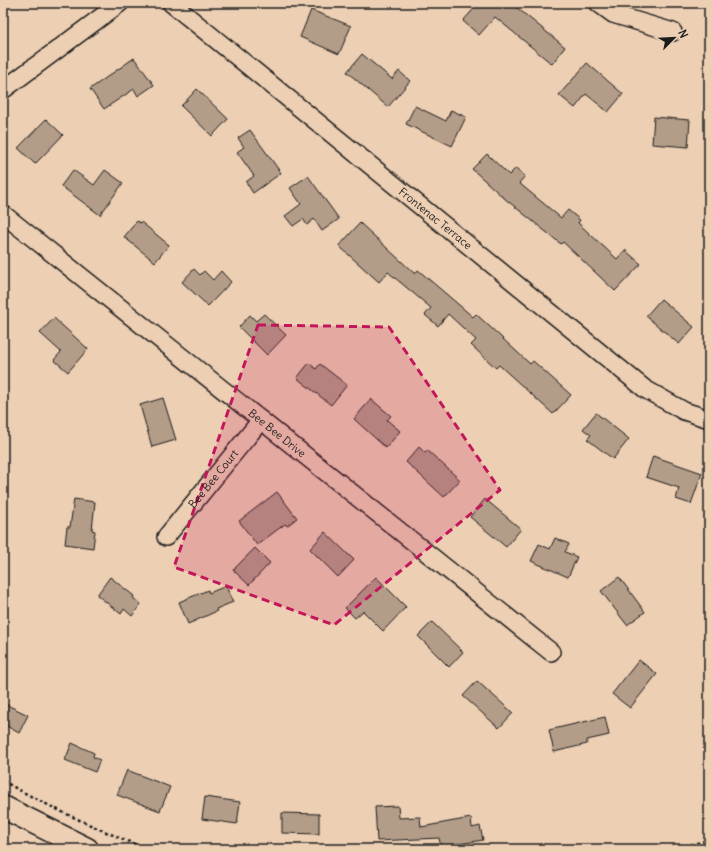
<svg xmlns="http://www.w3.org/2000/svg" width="712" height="852" viewBox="0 0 712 852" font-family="Delius,sans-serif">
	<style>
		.building { fill: #b39d89; stroke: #1c1c1c }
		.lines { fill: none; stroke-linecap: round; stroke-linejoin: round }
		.street-casing { stroke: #1c1c1c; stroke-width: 20 }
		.secondary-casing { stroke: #1c1c1c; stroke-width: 25 }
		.path { stroke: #1c1c1c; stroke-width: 2.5; stroke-dasharray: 3 3; stroke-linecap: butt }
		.street { stroke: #edcfb3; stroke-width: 17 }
		.secondary { stroke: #edcfb3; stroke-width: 22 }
		.marked { fill: #c2185b; fill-opacity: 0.2; stroke: #c2185b; stroke-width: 3; stroke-dasharray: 8 5; stroke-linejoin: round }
		.labels { text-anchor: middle; stroke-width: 3; stroke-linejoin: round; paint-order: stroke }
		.street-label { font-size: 11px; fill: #1c1c1c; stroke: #edcfb3 }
	</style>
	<rect width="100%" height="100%" fill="#edcfb3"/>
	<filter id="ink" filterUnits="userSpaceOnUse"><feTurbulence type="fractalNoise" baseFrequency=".025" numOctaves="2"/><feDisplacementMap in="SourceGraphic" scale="8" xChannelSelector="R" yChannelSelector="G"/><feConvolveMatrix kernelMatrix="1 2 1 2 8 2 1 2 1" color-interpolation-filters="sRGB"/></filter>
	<g filter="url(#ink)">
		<g class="building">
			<path d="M477 3H511L565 47 552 64 495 17 479 35 463 21 478 4Z"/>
			<path d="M311 10 351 26 339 54 300 37Z"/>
			<path d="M362 54 392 79 399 71 410 81 388 107 347 72Z"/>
			<path d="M134 58 154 85 138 96 134 89 104 109 90 89Z"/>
			<path d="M587 63 623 94 608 112 586 94 575 108 559 95Z"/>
			<path d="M197 89 228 119 212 136 181 106Z"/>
			<path d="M415 106 446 121 451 110 466 117 452 146 406 124Z"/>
			<path d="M654 117 690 120 688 147 652 144Z"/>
			<path d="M46 119 63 135 35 164 18 148Z"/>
			<path d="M250 130 281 173 253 193 246 182 254 176 237 152 244 147 238 138Z"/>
			<path d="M487 154 509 175 516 168 525 176 519 183 561 218 568 210 580 220 578 223 617 259 625 250 641 264 615 291 563 242 561 244 504 198 472 169Z"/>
			<path d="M73 170 94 185 105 170 123 183 100 215 61 186Z"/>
			<path d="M308 176 339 219 322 231 314 219 307 225 303 219 293 226 285 216 301 204 290 188Z"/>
			<path d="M137 221 140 223 141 222 169 245 155 262 124 237Z"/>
			<path d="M360 223 415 274 418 270 473 317 476 314 530 364 533 361 571 395 553 414 499 365 496 368 471 345 476 340 448 314 438 326 425 315 431 308 388 272 379 282 339 246Z"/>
			<path d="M194 269 200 275 204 271 213 280 221 271 231 282 208 306 182 282Z"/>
			<path d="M661 299 694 327 679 344 646 316Z"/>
			<path d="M264 314 286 335 267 355 239 327 250 315 256 321Z"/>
			<path d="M54 318 88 349 68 372 54 360 61 352 40 333Z"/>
			<path d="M309 363 316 369 320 364 347 385 331 405 297 378Z"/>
			<path d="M163 398 176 440 152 447 140 405Z"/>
			<path d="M371 399 391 416 387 420 400 431 386 448 354 419Z"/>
			<path d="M596 413 629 439 613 459 587 439 591 435 583 429Z"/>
			<path d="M419 447 425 453 427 450 460 480 444 497 406 462Z"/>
			<path d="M653 456 702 473 691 504 676 499 679 488 646 477Z"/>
			<path d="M277 492 297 518 287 526 285 524 257 545 239 521Z"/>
			<path d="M74 499 95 502 92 530 95 531 93 548 65 544 67 527H70Z"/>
			<path d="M485 499 521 529 506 547 470 517Z"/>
			<path d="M325 532 354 560 338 577 310 549Z"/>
			<path d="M555 538 569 544 565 552 577 557 568 577 531 561 539 544 550 549Z"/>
			<path d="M255 548 270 563 249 585 233 570Z"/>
			<path d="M110 577 134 596 133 598 141 604 132 616 124 609 121 614 97 595Z"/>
			<path d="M376 577 406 607 383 631 363 611 355 618 345 608Z"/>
			<path d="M619 577 645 612 627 625 601 591Z"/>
			<path d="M226 586 233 602 216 609 217 611 188 624 179 602 208 590 209 593Z"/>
			<path d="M432 622 463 652 449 667 418 636Z"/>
			<path d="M639 660 657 674 630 708 612 694Z"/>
			<path d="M477 681 513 713 499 728 463 696Z"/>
			<path d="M3 703 28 715 19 733 3 724Z"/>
			<path d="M605 717 609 735 587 740V744L554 752 549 730Z"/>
			<path d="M72 743 94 753 93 757 100 760 95 772 65 760Z"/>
			<path d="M127 770 170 787 160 811 117 795Z"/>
			<path d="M205 797 240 802 237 824 202 819Z"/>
			<path d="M398 806 399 818 420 817 421 827 471 818 472 828 480 826 483 840 441 847 439 838 377 841 375 807Z"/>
			<path d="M282 813 319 814V834L282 833Z"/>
		</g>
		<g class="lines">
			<g class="street-casing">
				<g id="street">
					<path id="s1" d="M171 3 645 389 684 411 709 419"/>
					<path d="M598 3 613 14 673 32"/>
					<path d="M3 90 120 3"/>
					<path id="s2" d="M3 214 551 652"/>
					<path id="s3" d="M166 537 261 420"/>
				</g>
			</g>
			<g class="secondary-casing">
				<path id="secondary" d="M3 807 87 849"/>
			</g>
			<g class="path">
				<path d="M3 781C49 807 97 829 147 849"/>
				<path d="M673 849 709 840"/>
			</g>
			<use href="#street" class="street"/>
			<use href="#secondary" class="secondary"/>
		</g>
	</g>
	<path class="marked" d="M258 325 389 327 500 490 334 625 174 567Z"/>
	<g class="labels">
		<g class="street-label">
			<text dy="4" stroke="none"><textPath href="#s1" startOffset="341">Frontenac Terrace</textPath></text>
			<text dy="4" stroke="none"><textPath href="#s2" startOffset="351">Bee Bee Drive</textPath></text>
			<text dy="4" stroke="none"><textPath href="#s3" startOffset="75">Bee Bee Court</textPath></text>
		</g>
	</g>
	<rect width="712" height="852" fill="none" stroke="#edcfb3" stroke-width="16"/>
	<rect x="8" y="8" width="696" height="836" fill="none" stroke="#1c1c1c" stroke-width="1.5" filter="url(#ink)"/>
	<g transform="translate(674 38) rotate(66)" stroke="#edcfb3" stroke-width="3" paint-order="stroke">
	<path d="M0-3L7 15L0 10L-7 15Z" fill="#1c1c1c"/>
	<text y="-6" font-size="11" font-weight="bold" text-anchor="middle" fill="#1c1c1c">N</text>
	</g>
</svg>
